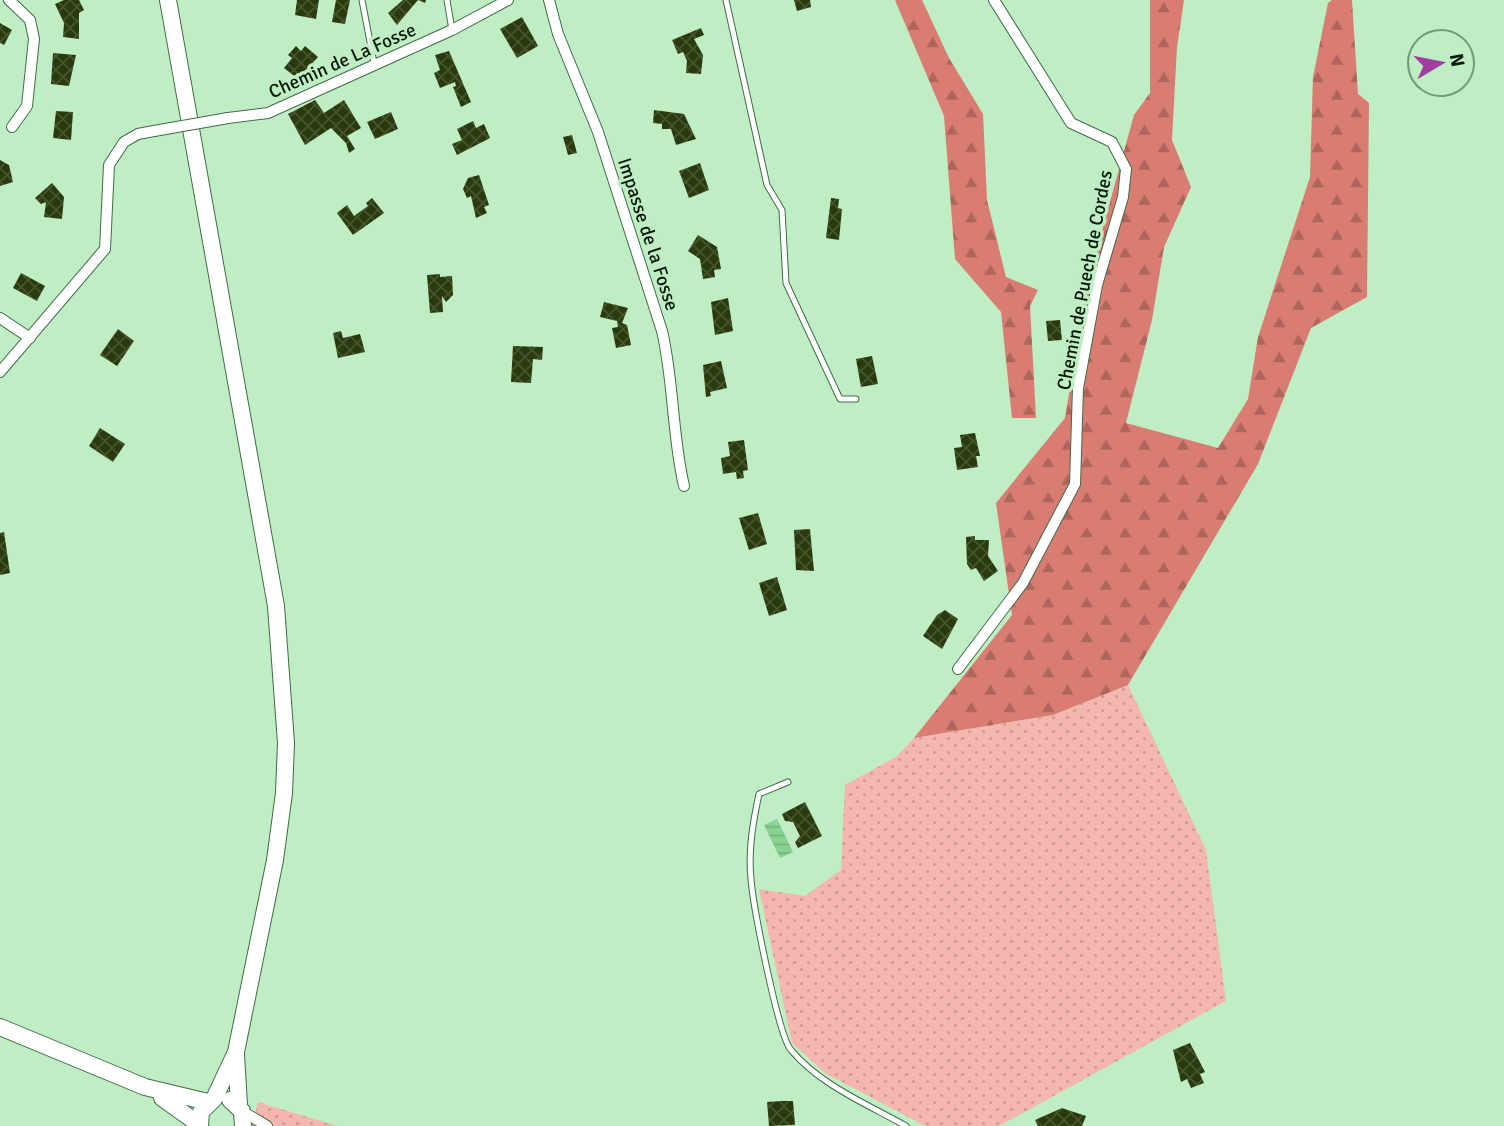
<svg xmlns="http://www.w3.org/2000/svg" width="1504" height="1126" viewBox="0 0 1504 1126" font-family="Signika,sans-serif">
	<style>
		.grass { fill: url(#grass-dots) }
		.forest { fill: url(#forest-firs) }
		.water { fill: url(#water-rules) }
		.building { fill: url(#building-cross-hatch) }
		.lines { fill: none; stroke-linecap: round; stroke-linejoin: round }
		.lane-casing { stroke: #416b47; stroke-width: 7 }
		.street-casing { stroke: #416b47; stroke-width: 12 }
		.secondary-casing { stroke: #416b47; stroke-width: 18 }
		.lane { stroke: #fff; stroke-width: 5 }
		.street { stroke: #fff; stroke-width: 10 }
		.secondary { stroke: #fff; stroke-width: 16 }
		.street-bridge-casing { stroke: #416b47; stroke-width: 12; stroke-linecap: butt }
		.street-bridge { stroke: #fff; stroke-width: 10 }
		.labels { text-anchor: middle; stroke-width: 7; stroke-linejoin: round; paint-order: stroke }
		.street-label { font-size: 19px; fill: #08190a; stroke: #bfedc4 }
	</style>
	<defs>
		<pattern id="grass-dots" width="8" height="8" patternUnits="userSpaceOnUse" patternTransform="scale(1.75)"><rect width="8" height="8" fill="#f4b6ad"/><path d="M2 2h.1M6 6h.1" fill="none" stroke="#d09c94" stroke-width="1.8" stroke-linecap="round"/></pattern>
		<pattern id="forest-firs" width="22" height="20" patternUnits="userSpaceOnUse" patternTransform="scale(1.75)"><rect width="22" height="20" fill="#d97c72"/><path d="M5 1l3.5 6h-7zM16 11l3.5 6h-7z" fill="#ae655c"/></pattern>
		<pattern id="water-rules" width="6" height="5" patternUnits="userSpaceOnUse" patternTransform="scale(1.75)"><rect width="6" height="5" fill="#88d292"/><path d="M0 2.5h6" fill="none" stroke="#74b47d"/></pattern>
		<pattern id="building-cross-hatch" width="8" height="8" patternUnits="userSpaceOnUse" patternTransform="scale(1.75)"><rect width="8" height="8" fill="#2a3a0e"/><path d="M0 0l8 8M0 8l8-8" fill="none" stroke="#465430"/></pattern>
	</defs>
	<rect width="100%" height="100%" fill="#bfedc4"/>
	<g class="grass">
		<path d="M1128 685 1206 850 1226 1001 999 1126H925L825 1073 792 1043 759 889 805 896 841 870 845 785 896 757 914 738 1053 715Z"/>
		<path d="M258 1102 337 1126H252Z"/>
	</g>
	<g class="forest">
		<path d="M895 0H922L949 58 983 114 987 200 1006 277 1038 290 1030 306 1036 418H1012L1001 312 955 259 944 116Z"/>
		<path d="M1150 0H1184L1177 47 1172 140 1191 187 1164 247 1152 320 1126 423 1218 448 1248 399 1258 337 1310 177 1313 77 1328 3 1332 0H1352L1358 94 1369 103 1367 297 1311 328 1258 464 1128 685 1053 715 914 738 1012 615 996 503 1065 418 1088 281 1134 115 1150 93Z"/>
	</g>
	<path class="water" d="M777 819 793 852 780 858 764 825Z"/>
	<g class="building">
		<path d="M64 0H79L84 10 79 13V39L63 37 64 23 55 4Z"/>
		<path d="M297 0H319L316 19 295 15Z"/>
		<path d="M336 0H350L345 24 332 22Z"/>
		<path d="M403 0H426L425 3 418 0 397 25 388 13Z"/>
		<path d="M794 0H810L811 7 797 11Z"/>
		<path d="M522 17 538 46 517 58 500 29Z"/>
		<path d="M0 23 12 30 4 45 0 43Z"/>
		<path d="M701 28 704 35 694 39 703 55 701 74 686 73 687 61 683 52 678 54 672 40Z"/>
		<path d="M296 46 301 51 305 46 318 57 298 79 284 68 292 58 288 55Z"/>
		<path d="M449 51 471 102 461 107 453 87 456 86 455 82 440 88 434 73 440 70 435 55Z"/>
		<path d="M53 53 76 55 69 86 51 84Z"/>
		<path d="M315 100 324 113 344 100 361 128 347 136 355 149 349 153 346 143 331 128 305 145 288 114Z"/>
		<path d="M654 110 684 114 696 139 676 145 671 129H662V124L653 123Z"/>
		<path d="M56 111 73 112 71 140 53 138Z"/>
		<path d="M391 112 398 129 375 139 367 122Z"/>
		<path d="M473 121 476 128 484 124 490 138 457 155 452 144 462 140 457 129Z"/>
		<path d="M572 135 577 153 568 155 563 137Z"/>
		<path d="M0 160 9 165 13 182 0 186Z"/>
		<path d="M700 163 709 190 689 198 679 171Z"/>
		<path d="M479 175 489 205 484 207 487 213 476 218 471 196 467 198 463 189 468 178Z"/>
		<path d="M52 183 64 197 62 219 44 217 46 202 41 204 35 198Z"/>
		<path d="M372 198 384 213 353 235 337 213 347 205 354 216 368 206 366 203Z"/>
		<path d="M831 198 839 199 838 208 842 209 839 240 826 238Z"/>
		<path d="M698 235 717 247 721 269 714 270 715 277 703 279 700 259 688 251Z"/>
		<path d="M21 273 45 286 37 301 13 288Z"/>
		<path d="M440 274V277L452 276 453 295 446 302 442 296 443 312 430 313 427 275Z"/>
		<path d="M728 298 733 331 715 335 711 302Z"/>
		<path d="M604 302 628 308 622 323 627 325 631 345 616 348 612 328 618 327 617 321 600 317Z"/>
		<path d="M1060 320 1062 340 1048 341 1046 321Z"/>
		<path d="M118 329 134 341 117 366 100 355Z"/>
		<path d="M341 331 343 338 360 334 365 352 338 358 333 333Z"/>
		<path d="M513 346 543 347 542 360 533 359 531 383 511 382Z"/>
		<path d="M872 356 878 384 861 387 856 359Z"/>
		<path d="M721 361 727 388 710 392 711 396 706 397 703 365Z"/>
		<path d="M100 428 125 444 113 462 89 446Z"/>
		<path d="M975 433 980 456H976L978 467 957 470 954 448 962 447 960 435Z"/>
		<path d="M744 440 748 470 743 471 744 478 737 479 736 472 723 474 721 458 730 456 728 442Z"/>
		<path d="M758 513 767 544 749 550 739 518Z"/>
		<path d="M810 529 814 571 796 570 794 530Z"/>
		<path d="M4 532 10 573 0 575V533Z"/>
		<path d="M975 536V540H989L988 556 998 571 984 581 976 568 971 570 967 564 966 537Z"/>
		<path d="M777 577 787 610 769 616 759 583Z"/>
		<path d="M945 610 958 619 942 649 923 636 937 615Z"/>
		<path d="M805 802 822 836 798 848 795 842 800 836 793 822 785 821 782 814Z"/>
		<path d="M1190 1043 1205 1072 1200 1074 1204 1083 1191 1088 1187 1079 1181 1082 1173 1050Z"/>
		<path d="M781 1101H793L795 1125 769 1126 767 1102Z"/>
		<path d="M1062 1108 1086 1116 1082 1126H1038L1035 1120Z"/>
	</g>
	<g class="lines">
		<g class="lane-casing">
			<g id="lane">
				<path d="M362 0 374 63"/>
				<path d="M447 0 452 30"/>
				<path d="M726 0 767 185 782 210 786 283 840 399H856"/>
				<path d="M788 782 759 794C753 822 748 850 751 879 753 905 778 1035 791 1050 820 1085 867 1104 906 1126"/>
			</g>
		</g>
		<g class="street-casing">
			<g id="street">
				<path d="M9 0 30 20 34 39 27 106 12 127"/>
				<path d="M549 0 558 34 598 132 662 331C674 382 672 435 684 486"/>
				<path d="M228 118 268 113 452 30 508 0"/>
				<path d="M0 318 30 338"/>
				<path d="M0 372 105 249 109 165 124 142 138 134 154 131"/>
				<path d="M958 669 1023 583 1075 484 1078 388 1097 285 1123 197 1126 169 1112 142 1071 123 994 0"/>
				<path d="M242 1111 267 1126"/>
			</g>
		</g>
		<g class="secondary-casing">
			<g id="secondary">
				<path d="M168 0 276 606 286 743 284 793 275 860 236 1052 214 1099 201 1112 200 1126"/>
				<path d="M0 1027 145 1087 208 1102"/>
				<path d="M236 1055 239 1105"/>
				<path d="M162 1098 200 1125"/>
				<path d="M230 1100 242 1111 243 1126"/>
			</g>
		</g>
		<use href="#lane" class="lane"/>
		<use href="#street" class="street"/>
		<use href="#secondary" class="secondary"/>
		<g class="street-bridge-casing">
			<path id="street-bridge" d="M154 131 228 118"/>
		</g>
		<use href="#street-bridge" class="street-bridge"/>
	</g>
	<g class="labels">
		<g class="street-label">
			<text transform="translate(342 60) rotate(-24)" y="7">Chemin de La Fosse</text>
			<text transform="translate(649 234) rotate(72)" y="7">Impasse de la Fosse</text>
			<text transform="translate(1084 280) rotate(-79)" y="7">Chemin de Puech de Cordes</text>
		</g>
	</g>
	<g transform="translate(1441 63) rotate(80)"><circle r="33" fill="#bfedc4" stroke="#76987a" stroke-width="2"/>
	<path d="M0-5L12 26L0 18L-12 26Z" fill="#a23da2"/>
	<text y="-10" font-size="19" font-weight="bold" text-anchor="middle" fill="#08190a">N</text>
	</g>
</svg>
